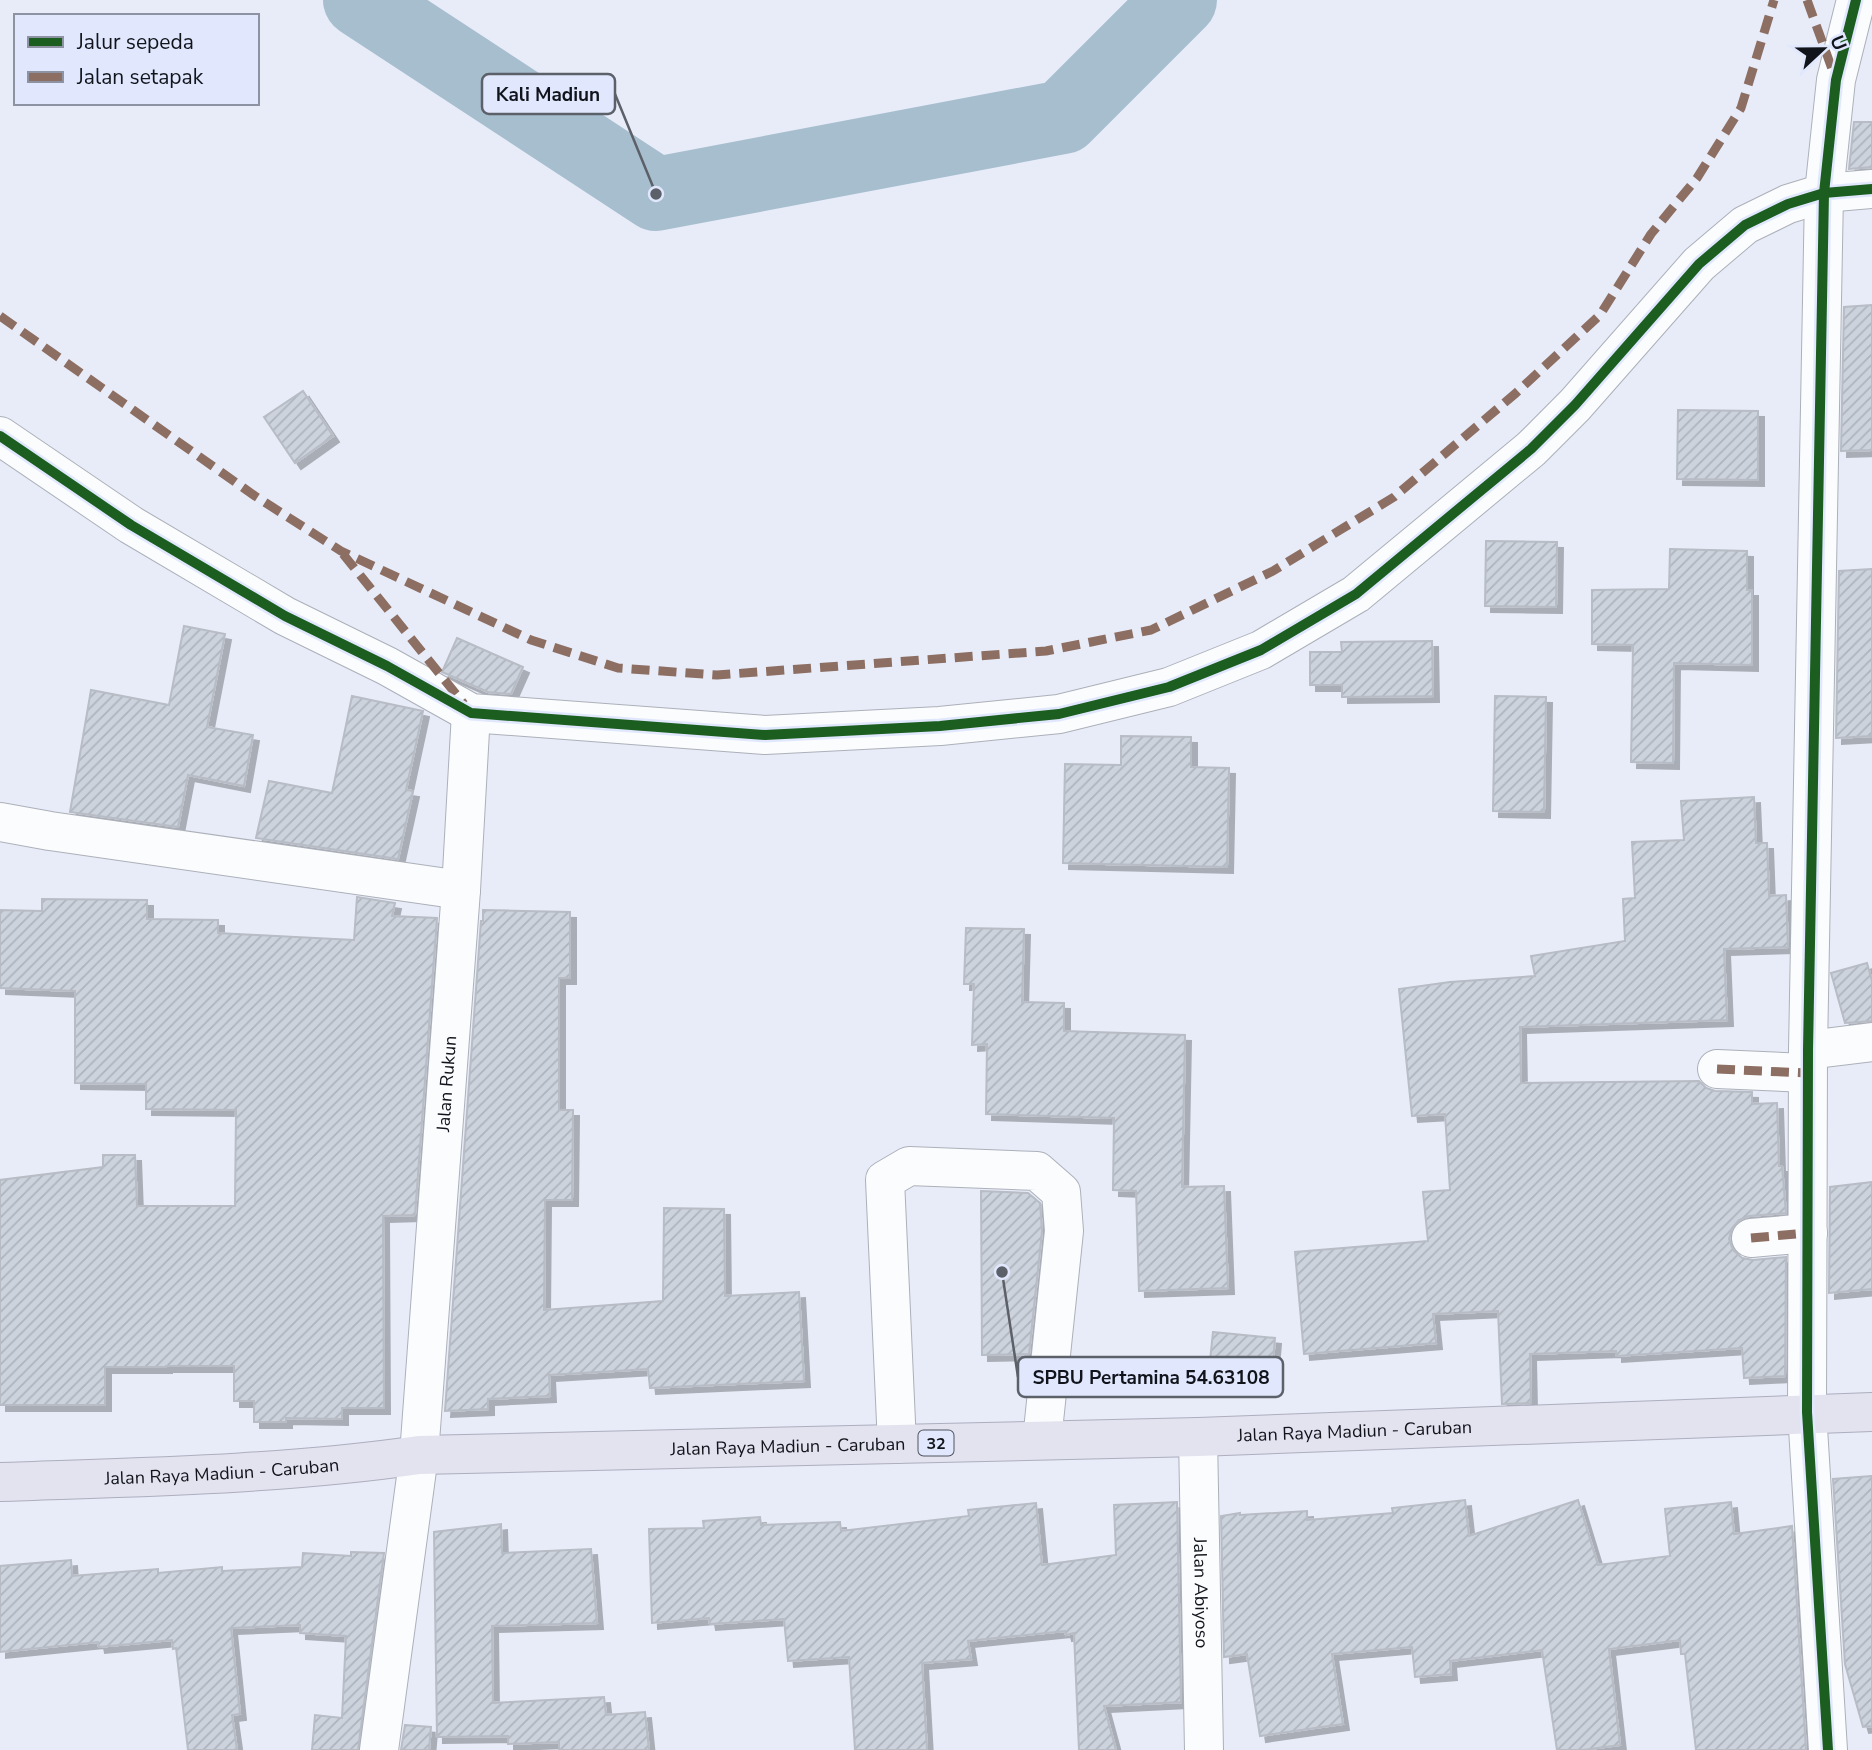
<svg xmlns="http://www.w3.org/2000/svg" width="1872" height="1750" viewBox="0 0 1872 1750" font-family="'Nunito Sans',sans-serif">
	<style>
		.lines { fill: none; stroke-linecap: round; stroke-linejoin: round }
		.river { stroke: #a7becf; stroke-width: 74 }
		.building { fill: url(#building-hatch); stroke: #b7bcc5; stroke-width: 2; filter: url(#shadow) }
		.minor-casing { stroke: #acb0b9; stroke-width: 40 }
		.highway-casing { stroke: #adaebf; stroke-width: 40 }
		.minor { stroke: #fbfcfe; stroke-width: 38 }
		.highway { stroke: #e3e2ef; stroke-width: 38 }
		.quiet { stroke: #8d6e63; stroke-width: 9; stroke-dasharray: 18 9; stroke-linecap: butt }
		.cycleway-casing { stroke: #e1e8fe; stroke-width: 15 }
		.cycleway { stroke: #1b5e20; stroke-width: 10 }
		.labels { text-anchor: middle; stroke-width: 5; stroke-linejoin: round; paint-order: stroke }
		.shield { fill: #e1e8fe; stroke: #4f545f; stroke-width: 2 }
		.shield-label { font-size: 16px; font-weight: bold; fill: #11141b }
		.street-label { font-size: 18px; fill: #11141b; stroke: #e1e8fe }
		.leader { fill: none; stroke: #5c6068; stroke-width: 2.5 }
		.callout-dot { fill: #5c6068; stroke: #e1e8fe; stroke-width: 2.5 }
		.callout { fill: #e1e8fe; stroke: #5c6068; stroke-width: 2.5 }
		.callout-label { font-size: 19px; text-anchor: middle; font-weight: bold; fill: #11141b }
	</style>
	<defs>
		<pattern id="building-hatch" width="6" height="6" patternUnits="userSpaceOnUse" patternTransform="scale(1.75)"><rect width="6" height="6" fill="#ccd3dd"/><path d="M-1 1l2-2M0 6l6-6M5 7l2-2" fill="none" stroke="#aeb4bd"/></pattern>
		<filter id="shadow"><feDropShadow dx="6" dy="6" stdDeviation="0" flood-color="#0004"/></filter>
	</defs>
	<rect width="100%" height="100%" fill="#e7ecf8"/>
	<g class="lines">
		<path class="river" d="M360 0 656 194 1063 117 1180 0"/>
	</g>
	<g class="building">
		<path d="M1854 122H1872V167L1849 169Z"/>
		<path d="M1872 305V450L1841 451 1844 307Z"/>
		<path d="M303 391 333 436 295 463 264 417Z"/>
		<path d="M1678 410 1758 411V480L1677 479Z"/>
		<path d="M1486 541 1557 542 1556 607 1485 606Z"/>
		<path d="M1670 549 1747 551V590H1752V665L1674 663 1673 763 1631 762 1633 645 1592 644V590L1669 589Z"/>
		<path d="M1872 569V736L1836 738 1839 571Z"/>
		<path d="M184 626 225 634 207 727 253 735 244 786 188 775 178 827 70 812 91 690 169 705Z"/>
		<path d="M457 638 523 667 511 694 488 692 442 672Z"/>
		<path d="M1432 641 1433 696 1342 697V685H1310V652H1342L1341 642Z"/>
		<path d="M352 696 423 711 406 790 413 791 398 859 256 838 269 781 332 793Z"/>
		<path d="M1495 696 1546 697 1544 812 1493 811Z"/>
		<path d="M1121 736 1191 737V767L1229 768 1227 867 1063 863 1065 764 1121 765Z"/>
		<path d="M1754 797 1756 843H1767L1769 896 1786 895 1788 947 1724 949 1727 1020 1520 1027 1521 1083 1699 1081 1706 1088 1715 1091 1752 1092V1104L1777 1103 1779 1166H1782L1786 1213 1749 1216 1739 1220 1732 1228 1729 1239 1733 1250 1742 1258 1753 1260 1786 1257 1785 1376 1744 1378 1742 1348 1616 1356V1351L1530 1354 1531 1403 1502 1404 1498 1311 1433 1314 1436 1343 1304 1354 1295 1252 1428 1241 1423 1192 1450 1190 1445 1114 1412 1116 1399 989 1450 982 1535 976 1531 956 1625 941 1623 899 1635 898 1632 842 1684 840 1681 801Z"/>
		<path d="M357 897 395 903 392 916 437 918 415 1215 383 1216 384 1408H342V1419L286 1418V1422H254V1401H234V1366H166V1367H105V1405H0V1180L103 1167V1155H135L137 1206H235L236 1110 146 1109V1084L75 1083V991L0 988V910L42 911V899L147 900V919L218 920V933L354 940Z"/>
		<path d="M483 910 570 912V978H559V1110H573L572 1200H545L544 1310 663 1301 664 1208 724 1209 725 1296 799 1292 804 1381 650 1388 648 1369 549 1375 550 1396 488 1399V1409L445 1411 481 921H483Z"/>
		<path d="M966 928 1024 929 1022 1002 1064 1003V1031L1185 1035 1182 1187 1224 1186 1228 1288 1139 1291 1136 1191 1113 1190 1114 1118 986 1114 987 1044 972 1045 974 984H964Z"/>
		<path d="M1867 963 1872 981V1021L1845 1023 1831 973Z"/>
		<path d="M1872 1182V1289L1829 1293 1830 1187Z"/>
		<path d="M981 1191 1028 1193 1040 1203 1042 1231 1029 1354 982 1355Z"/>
		<path d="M1213 1332 1275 1338 1271 1386 1208 1380Z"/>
		<path d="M1872 1476V1726L1863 1727 1845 1664 1833 1479Z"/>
		<path d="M1465 1500 1469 1536 1578 1500 1598 1565 1670 1556 1665 1509 1731 1502 1734 1534 1792 1526 1806 1750H1696L1685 1654H1681L1680 1640 1609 1649 1620 1745 1583 1750H1557L1542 1650 1450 1661 1451 1674 1415 1677 1412 1647 1332 1654 1343 1724 1260 1736 1247 1654 1224 1657 1221 1516 1240 1513V1515L1307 1511V1520L1393 1513 1392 1508Z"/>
		<path d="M1177 1502 1181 1702 1104 1706 1116 1750H1079L1074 1633 1066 1635 1065 1631 968 1641 971 1659 922 1663 927 1750H855L849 1657 788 1661 784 1619 710 1624 709 1618 652 1623 649 1529 704 1528 703 1521 760 1517 761 1525 840 1522 841 1531 969 1516 968 1510 1036 1503 1042 1565 1116 1555 1114 1505Z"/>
		<path d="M501 1524 502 1553 591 1549 597 1623 492 1626 493 1703 604 1697 606 1715 645 1712 649 1750H559V1742L508 1744V1736L437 1737 434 1532Z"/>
		<path d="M351 1552 384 1553 358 1750H312L315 1715 342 1718 346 1636 300 1633V1625L231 1628 240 1714 232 1715 237 1750H188L176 1648 173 1649 172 1640 99 1647 98 1642 0 1652V1566L71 1560 72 1576 158 1569V1573L222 1567V1571L302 1567 303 1553 351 1556Z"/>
		<path d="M405 1725 431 1727 429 1750H401Z"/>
	</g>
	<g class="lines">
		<g class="minor-casing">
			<g id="minor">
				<path d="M0 436 131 525 285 616 387 666 471 713 765 735 940 726 1059 714 1169 687 1261 650 1356 594 1531 449 1575 405 1699 264 1745 225 1788 204 1824 193 1872 189"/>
				<path d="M0 822 50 831 461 890"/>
				<path d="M1808 1050 1872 1042"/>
				<path d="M1717 1069 1807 1073"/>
				<path d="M1751 1238 1808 1233"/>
				<path id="s1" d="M1198 1437 1204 1750"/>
				<path d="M897 1444 885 1180 909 1166 1037 1171 1061 1192 1064 1231 1042 1440"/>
				<path id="s2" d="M379 1750 419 1455 461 890 471 713"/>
				<path d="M1828 1750 1807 1412 1808 1050 1824 193 1836 80 1856 0"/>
			</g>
		</g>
		<g class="highway-casing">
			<g id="highway">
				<path id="s3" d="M0 1482C139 1477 280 1475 419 1455L1198 1437 1872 1412"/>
			</g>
		</g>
		<use href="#minor" class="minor"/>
		<use href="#highway" class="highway"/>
		<g class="quiet">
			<path d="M1807 0 1835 77"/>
			<path d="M0 316 255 496 341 551 531 640 618 668 717 675 1046 651 1151 630 1273 571 1394 497 1516 393 1600 315 1651 234 1697 178 1741 108 1774 0"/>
			<path d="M343 554 464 704"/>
			<path d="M1717 1069 1807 1073"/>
			<path d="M1751 1238 1808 1233"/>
		</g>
		<g class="cycleway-casing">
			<g id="cycleway">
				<path d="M0 436 131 525 285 616 387 666 471 713 765 735 940 726 1059 714 1169 687 1261 650 1356 594 1531 449 1575 405 1699 264 1745 225 1788 204 1824 193 1872 189"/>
				<path d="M1828 1750 1807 1412 1808 1050 1824 193 1836 80 1856 0"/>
			</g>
		</g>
		<use href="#cycleway" class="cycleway"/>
	</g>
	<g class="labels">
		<rect class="shield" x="918.5" y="1430.5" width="35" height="25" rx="5"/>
		<g class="shield-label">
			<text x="936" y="1449">32</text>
		</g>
		<g class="street-label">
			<text dy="6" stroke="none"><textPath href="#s2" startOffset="670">Jalan Rukun</textPath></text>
			<text dy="6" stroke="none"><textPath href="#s3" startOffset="1356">Jalan Raya Madiun - Caruban</textPath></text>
			<text dy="6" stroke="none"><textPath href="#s3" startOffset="789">Jalan Raya Madiun - Caruban</textPath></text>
			<text dy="6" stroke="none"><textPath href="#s3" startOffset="222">Jalan Raya Madiun - Caruban</textPath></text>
			<text dy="6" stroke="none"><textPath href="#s1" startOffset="156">Jalan Abiyoso</textPath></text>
		</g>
	</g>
	<path class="leader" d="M656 194L615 94M1002 1272L1018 1377"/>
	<g class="callout-dot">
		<circle cx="656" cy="194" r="7"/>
		<circle cx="1002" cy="1272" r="7"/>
	</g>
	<g class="callout">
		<rect x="482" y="74" width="133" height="40" rx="7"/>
		<rect x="1018" y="1357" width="265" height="40" rx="7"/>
	</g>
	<g class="callout-label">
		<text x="548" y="101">Kali Madiun</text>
		<text x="1151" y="1384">SPBU Pertamina 54.63108</text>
	</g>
	<rect x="14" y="14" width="245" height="91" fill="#e1e8fe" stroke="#8e93a3" stroke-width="2"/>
	<rect x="28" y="37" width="35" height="10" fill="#1b5e20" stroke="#8e93a3" stroke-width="2"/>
	<text x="77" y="49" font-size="21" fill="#11141b">Jalur sepeda</text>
	<rect x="28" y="72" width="35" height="10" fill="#8d6e63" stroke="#8e93a3" stroke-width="2"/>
	<text x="77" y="84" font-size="21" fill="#11141b">Jalan setapak</text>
	<g transform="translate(1823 49) rotate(68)" stroke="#e1e8fe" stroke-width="5" paint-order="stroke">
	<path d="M0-5L12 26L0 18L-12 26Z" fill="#11141b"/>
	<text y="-10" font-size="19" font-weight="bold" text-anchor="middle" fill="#11141b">U</text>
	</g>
</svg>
